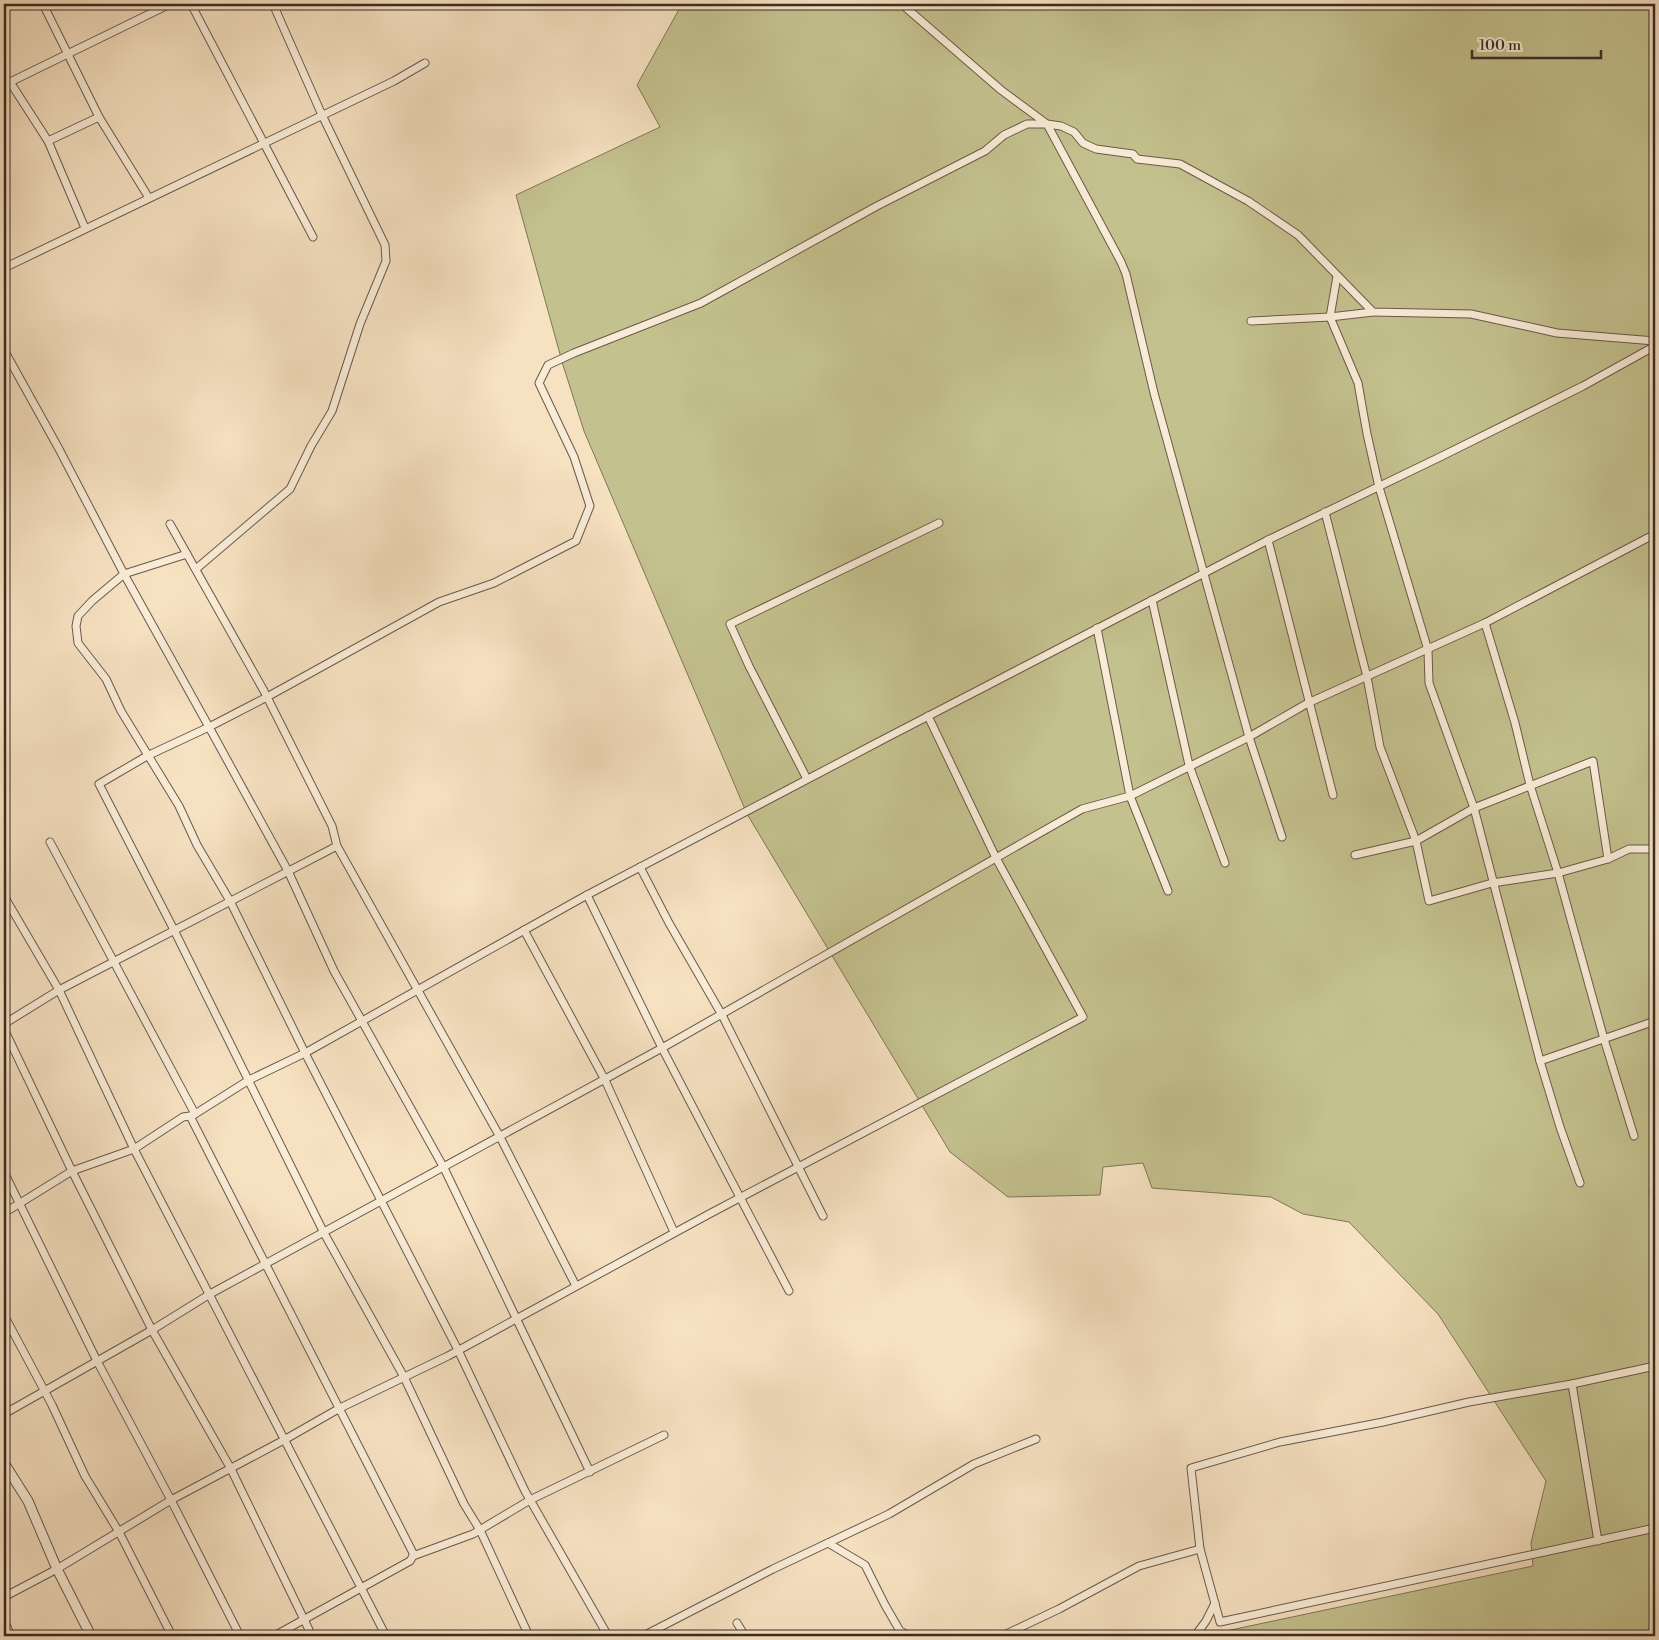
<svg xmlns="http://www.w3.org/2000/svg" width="1659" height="1640" viewBox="0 0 1659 1640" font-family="'Libre Bodoni',serif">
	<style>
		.green { fill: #c3c18e; stroke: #7f7659 }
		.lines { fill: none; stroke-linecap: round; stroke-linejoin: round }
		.minor-casing { stroke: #6a594b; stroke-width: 9 }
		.tertiary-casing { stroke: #6a594b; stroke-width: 11 }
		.minor { stroke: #f9ecd7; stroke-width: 7 }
		.tertiary { stroke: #f9ecd7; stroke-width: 9 }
	</style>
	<rect width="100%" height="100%" fill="#f6e1c1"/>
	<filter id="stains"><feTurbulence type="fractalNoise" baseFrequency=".004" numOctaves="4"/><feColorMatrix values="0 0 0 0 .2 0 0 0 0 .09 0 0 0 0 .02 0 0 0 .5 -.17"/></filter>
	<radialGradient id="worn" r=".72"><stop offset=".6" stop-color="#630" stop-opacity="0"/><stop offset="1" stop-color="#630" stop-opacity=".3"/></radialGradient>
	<path class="green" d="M682 4H1655V1636H1212L1226 1631 1533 1566 1531 1543 1546 1481 1438 1314 1349 1222 1303 1214 1271 1197 1152 1188 1143 1163 1103 1167 1100 1195 1008 1197 950 1152 747 814 584 431 563 365 516 195 660 127 637 85Z"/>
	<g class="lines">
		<g class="minor-casing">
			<g id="minor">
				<path d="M191 4 313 237"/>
				<path d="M894 4 904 6 1001 90 1047 124 1061 126 1074 132 1083 143 1096 149 1133 154 1137 159 1180 164 1248 201 1298 235 1373 312 1471 314 1557 333 1655 341"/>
				<path d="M10 82 48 141 99 117 43 4"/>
				<path d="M4 85 170 4"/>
				<path d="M99 117 149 198"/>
				<path d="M48 141 85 228"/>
				<path d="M4 268 394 81 425 63"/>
				<path d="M1337 276 1330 317 1358 383 1367 434 1379 487 1428 650 1429 683 1474 808 1540 1061 1560 1127 1580 1183"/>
				<path d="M1251 321 1330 317 1373 312"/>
				<path d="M4 350 59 449 124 574 209 727 267 697 439 602 494 583 576 541 590 506 574 457 539 383 548 365 574 353 701 303 877 206 985 151 1004 135 1027 124H1047L1121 262 1126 274 1154 393 1204 574 1249 737 1282 837"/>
				<path d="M1325 512 1367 677 1380 747 1416 841 1429 901 1492 883 1558 873 1608 859 1629 849H1655"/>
				<path d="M1268 540 1333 795"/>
				<path d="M187 554 124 574 92 601 78 616 76 626 78 643 106 679 121 711 179 806 197 845 230 901 305 1053 249 1080 195 1114"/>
				<path d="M196 569 290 489 311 446 332 411 360 324 386 261 385 245 322 115 273 4"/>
				<path d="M1152 600 1189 765 1225 863"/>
				<path d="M1485 623 1515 723 1530 785 1558 873 1604 1039 1634 1136"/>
				<path d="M1097 628 1130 796 1168 891"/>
				<path d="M807 779 749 666 730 624 939 523"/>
				<path d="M50 842 195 1114 191 1116"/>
				<path d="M337 846 500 1137 576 1286"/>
				<path d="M1355 855 1416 841 1474 808 1593 761 1608 859"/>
				<path d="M640 867 669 923 722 1015 823 1216"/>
				<path d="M587 895 662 1048 789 1291"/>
				<path d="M4 896 59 990 134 1149 386 1636"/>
				<path d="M524 930 605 1080 674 1232"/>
				<path d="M4 1024 59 990 337 846 332 826 264 691 170 524"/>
				<path d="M4 1029 72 1171 152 1330 231 1469 312 1636"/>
				<path d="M1540 1061 1655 1021"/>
				<path d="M4 1172 97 1361 171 1500 240 1636"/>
				<path d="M1653 1192 1655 1191"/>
				<path d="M4 1213 72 1171 134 1149 183 1117 190 1116 413 1553V1556L410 1561 274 1636"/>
				<path d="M4 1315 52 1405 85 1476 119 1532 172 1636"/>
				<path d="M1572 1384 1655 1366"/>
				<path d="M4 1414 152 1330 210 1294 662 1048 1082 809 1130 796 1249 737 1308 703 1485 623 1655 534"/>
				<path d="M828 1543 865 1565 885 1605 900 1631 910 1636"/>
				<path d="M1200 1549 1191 1468 1280 1442 1383 1422 1469 1402 1572 1384 1598 1541"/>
				<path d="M413 1556 473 1534 530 1500 664 1435"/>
				<path d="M4 1597 57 1569 171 1500 284 1440 340 1408 448 1356 711 1213 1083 1017 996 858 928 716"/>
				<path d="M4 1620 11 1636"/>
				<path d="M737 1623 745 1636"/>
				<path d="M529 1636 480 1530 464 1504 404 1377 324 1233 174 930 99 784 147 756 209 727 288 871 334 971 444 1168 590 1472"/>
				<path d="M608 1636 525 1491 458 1350 305 1053 587 895 886 738 1268 540 1440 457 1583 386 1655 346"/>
				<path d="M643 1636 773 1569 889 1514 974 1464 1036 1439"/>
				<path d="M1002 1636 1059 1609 1139 1566 1200 1549 1220 1622 1655 1528"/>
				<path d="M1195 1636 1206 1621 1215 1603"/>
			</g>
		</g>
		<g class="tertiary-casing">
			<path id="tertiary" d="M4 1463 28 1501 57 1569 91 1636"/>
		</g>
		<use href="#minor" class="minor"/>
		<use href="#tertiary" class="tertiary"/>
	</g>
	<rect width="1659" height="1640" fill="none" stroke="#f6e1c1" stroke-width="20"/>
	<rect x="5" y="5" width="1649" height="1630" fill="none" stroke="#3b2c24" stroke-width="2.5"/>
	<rect x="10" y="10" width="1639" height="1620" fill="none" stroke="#3b2c24"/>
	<path d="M1472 50v8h129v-8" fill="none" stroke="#3b2c24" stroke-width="2.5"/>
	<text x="1479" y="50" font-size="15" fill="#3b2c24" stroke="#f9ecd7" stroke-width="4" paint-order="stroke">100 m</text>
	<rect width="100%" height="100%" filter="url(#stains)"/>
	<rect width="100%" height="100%" fill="url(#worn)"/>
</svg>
